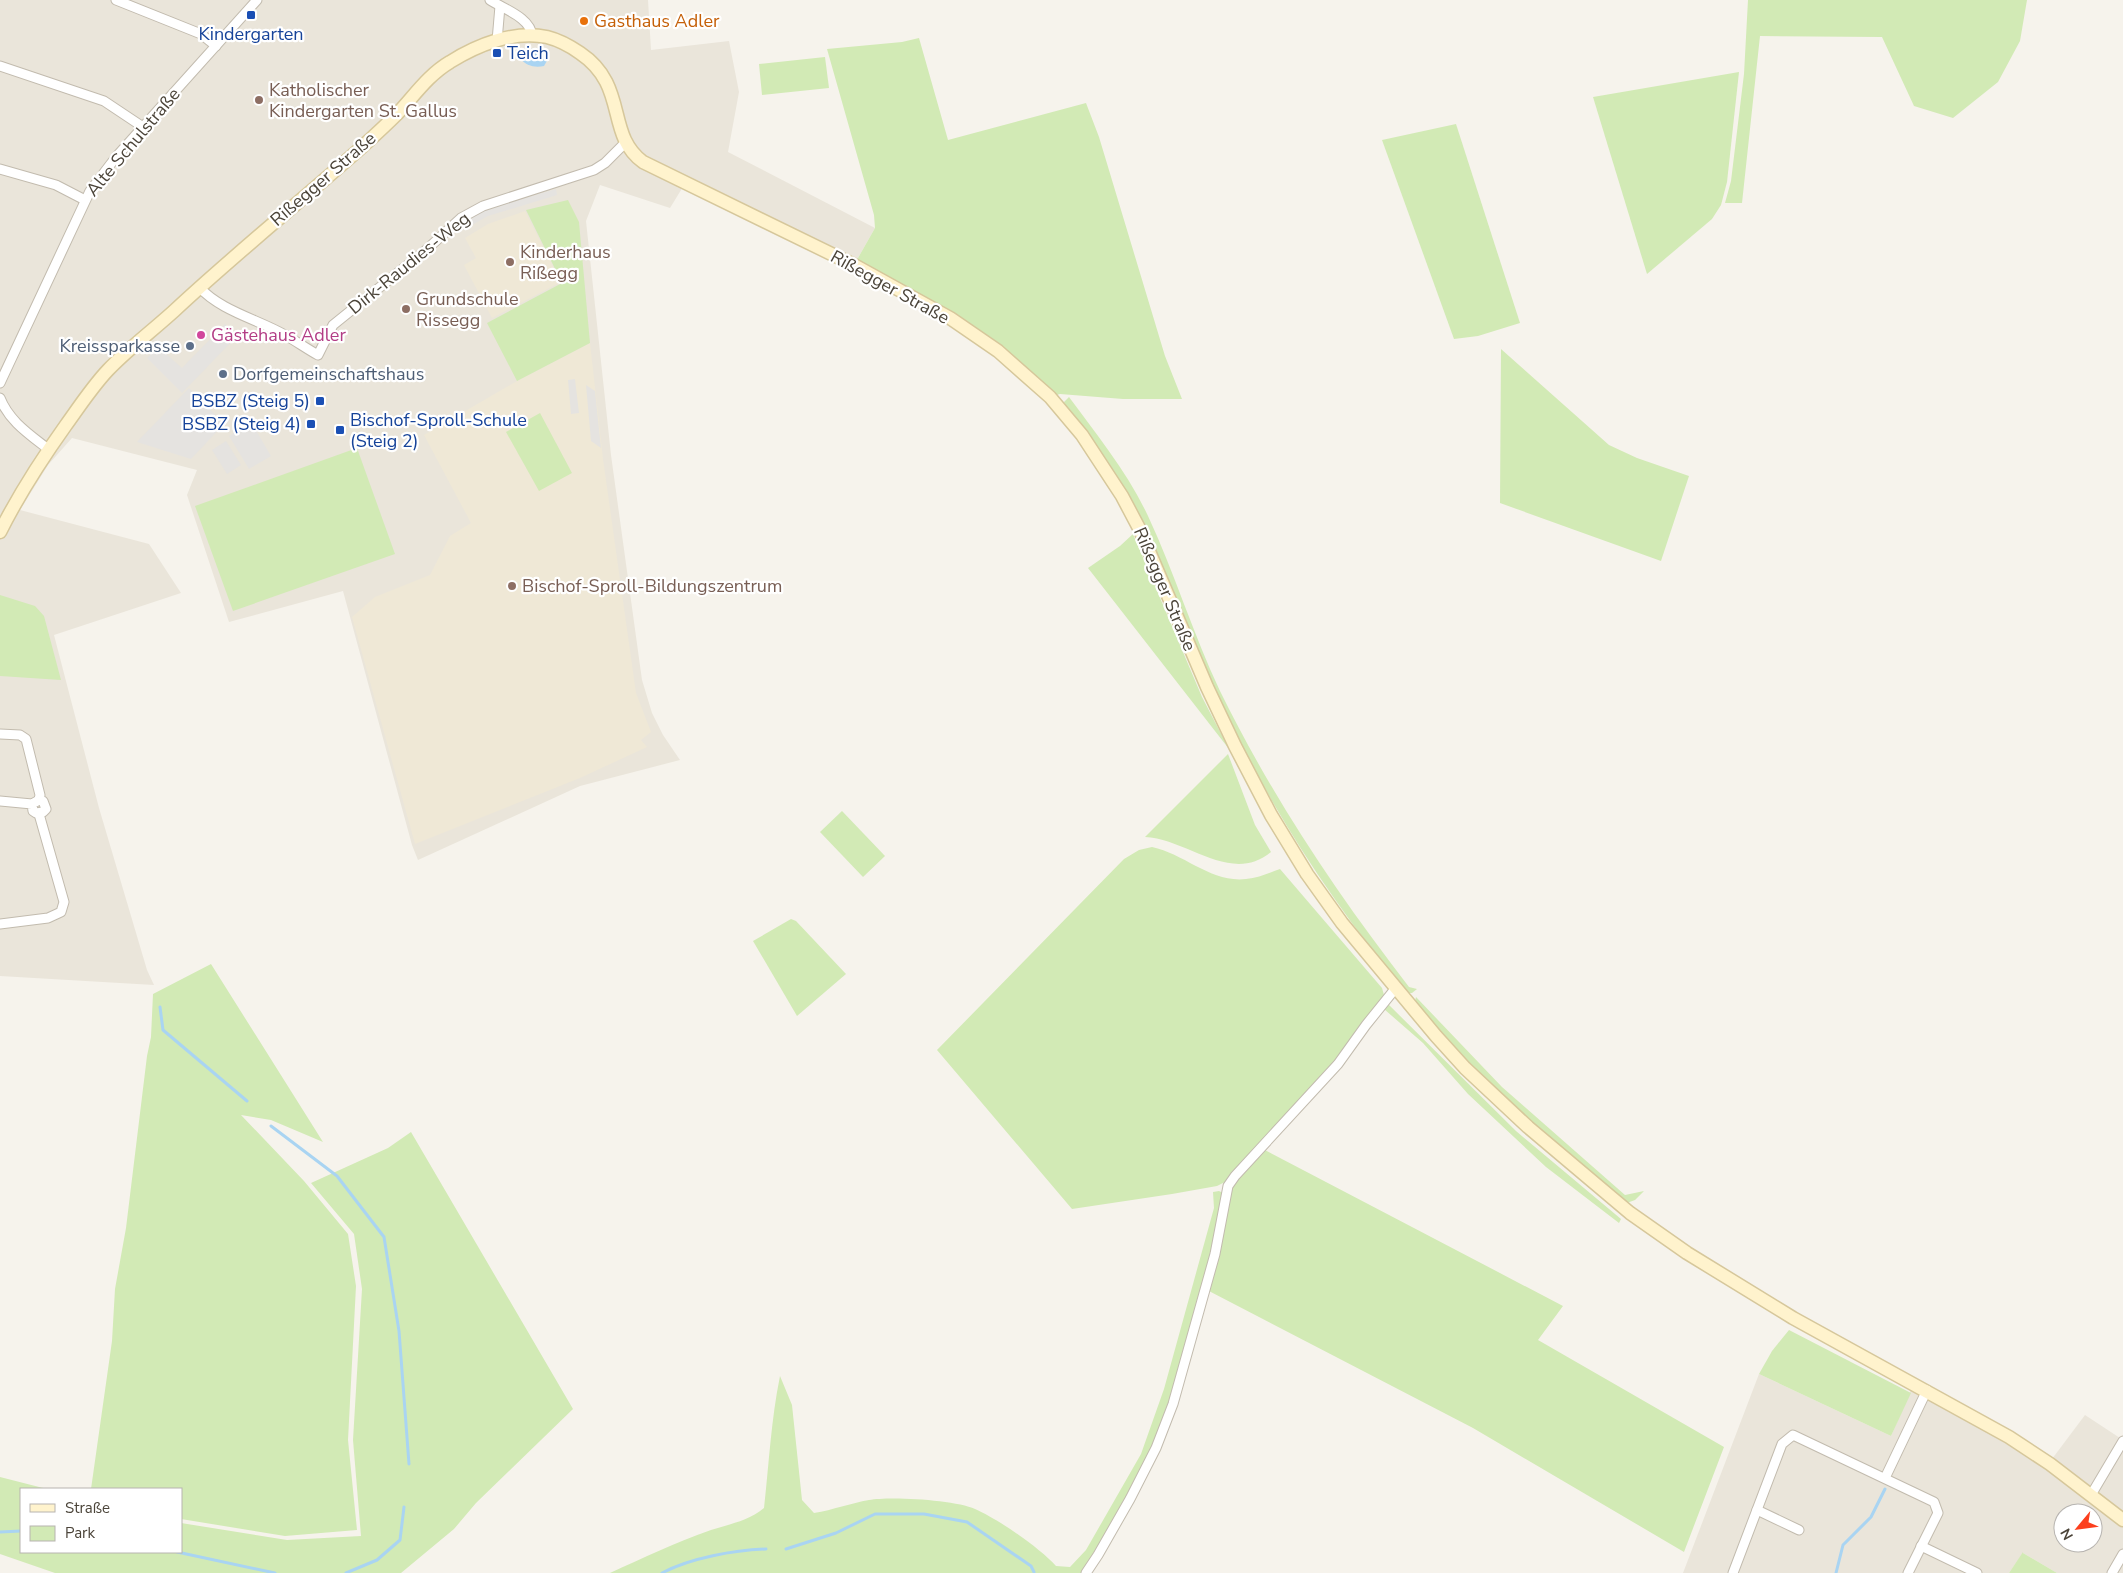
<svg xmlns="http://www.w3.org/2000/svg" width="2123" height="1573" viewBox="0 0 2123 1573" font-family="'Nunito Sans',sans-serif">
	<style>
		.residential { fill: #eae5da; fill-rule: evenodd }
		.education { fill: #efe8d6 }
		.green { fill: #d2eab5 }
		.parking { fill: #e5e3e0 }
		.water { fill: #a9d4f2 }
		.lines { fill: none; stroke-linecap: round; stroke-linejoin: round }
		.stream { stroke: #a9d4f2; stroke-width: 3 }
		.street-casing { stroke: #c2bbae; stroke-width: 11 }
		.secondary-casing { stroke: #d6c79b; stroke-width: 15 }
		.street { stroke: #fff; stroke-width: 9 }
		.secondary { stroke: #fff3cd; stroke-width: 12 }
		.transit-dot { fill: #1a4fb4; stroke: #fff; stroke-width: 2 }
		.food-dot { fill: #e8710a; stroke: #fff; stroke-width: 2 }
		.education-dot { fill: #8d6e63; stroke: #fff; stroke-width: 2 }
		.hotel-dot { fill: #d1479c; stroke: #fff; stroke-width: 2 }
		.service-dot { fill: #5c6f8a; stroke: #fff; stroke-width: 2 }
		.labels { text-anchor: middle; stroke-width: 4.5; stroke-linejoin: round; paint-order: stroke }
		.food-label { font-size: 18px; fill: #c56008; stroke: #fff; text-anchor: start }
		.transit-label { font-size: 18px; fill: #164399; stroke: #fff; text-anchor: start }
		.education-label { font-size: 18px; fill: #785e54; stroke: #fff; text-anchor: start }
		.street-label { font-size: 18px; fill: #4b4439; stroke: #fff }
		.hotel-label { font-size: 18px; fill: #b23c85; stroke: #fff; text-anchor: start }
		.service-label { font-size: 18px; fill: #4e5e75; stroke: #fff; text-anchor: end }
	</style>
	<rect width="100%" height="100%" fill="#f6f3ec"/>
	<g class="residential">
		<path d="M0 0H648L651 50 729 41 739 92 728 152 875 228 854 265 689 177 670 208 600 185 586 221 611 455 642 680 652 713 663 735 680 760 580 786 418 860 412 845 343 591 229 622 187 495 197 470 72 438 48 465 20 510 149 544 181 593 54 635 99 808 147 970 154 985 0 976Z"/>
		<path d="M1759 1374 1891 1436 1915 1380 2052 1459 2085 1415 2123 1440V1573H2057L2023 1553 2009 1573H1683ZM2063 1513H2093V1543H2063Z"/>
	</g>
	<g class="education">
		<path d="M525 211 561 282 492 318 464 265 476 258 465 238 488 224Z"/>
		<path d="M590 343 603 459 636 693 651 732 641 740 647 747 580 778 415 844 352 617 375 597 430 575 450 536 471 523 424 435 517 381Z"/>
	</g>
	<g class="green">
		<path d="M1748 0H2027L2020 41 1998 82 1953 118 1914 106 1882 37 1760 36 1742 203H1725L1731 181 1744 74Z"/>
		<path d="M919 38 948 140 1086 103 1099 137 1165 356 1182 399H1123L1060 394 1050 397 998 351 854 265 875 228 874 215 827 49 902 42Z"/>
		<path d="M825 57 829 88 762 95 759 64Z"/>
		<path d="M1739 72 1727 182 1721 205 1712 219 1647 274 1593 97Z"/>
		<path d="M1456 124 1520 323 1478 336 1454 339 1382 140Z"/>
		<path d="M568 200 579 222 590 343 517 381 487 323 562 283 526 210Z"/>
		<path d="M1501 349 1609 445 1637 458 1689 476 1661 561 1500 503Z"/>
		<path d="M1069 397C1097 435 1128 473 1148 516 1175 574 1193 634 1220 691 1272 797 1337 894 1409 987L1417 989 1412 993H1408C1327 899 1263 795 1210 682 1194 649 1185 612 1167 581 1135 522 1099 465 1065 408L1064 402Z"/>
		<path d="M540 413 572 473 539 491 506 432Z"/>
		<path d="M357 448 395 554 233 611 195 506Z"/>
		<path d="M1133 534 1202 697 1229 749 1088 568 1120 546Z"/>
		<path d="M0 595 35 606 44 616 61 680 0 676Z"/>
		<path d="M1228 754 1255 825 1271 852C1231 885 1188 839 1145 837Z"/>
		<path d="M842 811 885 856 863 877 820 832Z"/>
		<path d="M1152 847C1185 854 1211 883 1246 879 1258 878 1269 873 1280 869L1382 988 1384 995 1334 1065 1227 1181 1217 1186 1172 1194 1072 1209 937 1050 1124 859 1139 850Z"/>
		<path d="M791 919 796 921 846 974 797 1016 753 941Z"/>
		<path d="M211 964 323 1142 271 1120 241 1115 304 1181 348 1234 356 1286 348 1440 357 1530 285 1536 181 1519V1489H91L112 1341 115 1289 126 1228 147 1056 151 1037 153 994Z"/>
		<path d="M1416 997 1502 1087 1625 1195 1644 1191 1635 1200 1624 1204 1490 1087 1447 1041 1415 1001Z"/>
		<path d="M1387 1003 1516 1131 1621 1219 1619 1223 1546 1167 1468 1094 1423 1043 1384 1009Z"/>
		<path d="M411 1132 573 1409 476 1503 454 1529 401 1573H55L0 1554V1477L47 1489H21V1552H181V1523L287 1540 361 1536 353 1440 362 1289 354 1234 311 1183 388 1148Z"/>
		<path d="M1263 1149 1563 1306 1538 1340 1724 1447 1684 1552 1473 1428 1207 1290 1231 1188 1236 1179Z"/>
		<path d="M1219 1191 1223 1193 1211 1253 1170 1402 1152 1451 1125 1502 1081 1573H610C643 1558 676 1542 711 1530 730 1524 748 1521 764 1508 769 1464 771 1420 780 1376L792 1405 802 1500 814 1513C833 1510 851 1503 869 1500 891 1496 956 1500 975 1509 998 1519 1040 1548 1056 1566L1070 1567 1086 1550 1141 1454 1164 1389 1214 1208 1213 1192Z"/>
		<path d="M1789 1330 1911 1393 1891 1436 1759 1374 1772 1351Z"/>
		<path d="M2023 1552V1553L2057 1573H2009Z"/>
	</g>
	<g class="parking">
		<path d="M556 189 557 195 488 216 465 229 461 223 484 210Z"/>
		<path d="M225 324 237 336 182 393 147 358 158 347 182 368Z"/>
		<path d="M575 379 579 413 571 414 568 380Z"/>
		<path d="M586 385 595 391 601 448 591 441Z"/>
		<path d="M189 388 224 424 191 459 137 442Z"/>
		<path d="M251 422 271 456 249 469 229 436Z"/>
		<path d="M226 441 241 465 227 474 212 450Z"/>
	</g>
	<path class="water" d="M541 48 548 52V59L544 66C535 68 526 66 520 58L521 54 530 49Z"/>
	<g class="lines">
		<g class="stream">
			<path d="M160 1007 163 1030 247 1101"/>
			<path d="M271 1126 337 1176 384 1237 399 1331 409 1464"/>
			<path d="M0 1532 21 1531"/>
			<path d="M786 1549 836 1533 875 1514H924L967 1522 1031 1566 1034 1572"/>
			<path d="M177 1552 275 1573"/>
			<path d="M346 1573 377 1560 400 1540 404 1507"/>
			<path d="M662 1573C690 1558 735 1550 766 1549"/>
			<path d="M1836 1573 1843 1545 1871 1517 1885 1489"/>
		</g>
		<g class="street-casing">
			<g id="street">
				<path d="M116 0 201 34 216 46"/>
				<path d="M490 0C504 9 531 18 532 36"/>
				<path d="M497 41 500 6"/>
				<path d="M0 66 104 101 143 127"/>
				<path d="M0 169 56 185 85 200"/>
				<path d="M199 287C221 311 257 319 285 335 296 341 307 349 318 355L333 325 426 250 461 218 483 206 594 170 605 163 625 143"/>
				<path d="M0 383 90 191 116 157 257 0"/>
				<path d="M0 398C9 421 29 434 48 449"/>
				<path d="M0 734 20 735 26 739 40 795 39 800"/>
				<path d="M0 801 32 804 39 800 43 801 46 809 43 812 36 813 33 811 32 804"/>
				<path d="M0 924 48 918 61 912 64 902 39 814"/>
				<path d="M1885 1478 1927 1390"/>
				<path d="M2091 1495 2123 1441"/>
				<path d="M1757 1510 1799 1530"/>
				<path d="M1921 1546 1977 1573"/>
				<path d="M1086 1573 1098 1555 1130 1499 1156 1448 1173 1404 1215 1254 1228 1186 1235 1176 1338 1064 1366 1025 1395 989"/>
				<path d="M1733 1573 1782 1444 1793 1435 1934 1502 1938 1513 1908 1573"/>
				<path d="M2112 1573 2123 1554"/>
			</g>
		</g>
		<g class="secondary-casing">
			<path id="secondary" d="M0 532C19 494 41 460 66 425 79 407 92 387 108 370 128 349 152 331 174 311 235 254 300 202 363 146 374 136 386 125 397 114 414 96 428 75 450 62 477 45 514 30 547 37 559 40 570 46 580 53 629 86 605 134 643 162L854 265 950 318 998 351 1050 397 1082 435 1122 496 1140 530 1207 687 1235 746 1271 815 1307 874 1342 923 1436 1036 1465 1068 1528 1127 1630 1213 1687 1253 1793 1318 2009 1437 2050 1464 2123 1520"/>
		</g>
		<use href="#street" class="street"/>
		<use href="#secondary" class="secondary"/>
	</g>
	<g class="transit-dot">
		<rect x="246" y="10" width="10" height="10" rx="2.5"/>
		<rect x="492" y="48" width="10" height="10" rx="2.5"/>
		<rect x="315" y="396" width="10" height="10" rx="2.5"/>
		<rect x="306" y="419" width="10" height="10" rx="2.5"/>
		<rect x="335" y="425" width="10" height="10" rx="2.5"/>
	</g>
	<circle class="food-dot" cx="584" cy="21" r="5"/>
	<g class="education-dot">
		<circle cx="259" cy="100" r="5"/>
		<circle cx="510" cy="262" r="5"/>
		<circle cx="406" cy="309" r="5"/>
		<circle cx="512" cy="586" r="5"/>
	</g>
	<circle class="hotel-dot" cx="201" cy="335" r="5"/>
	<g class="service-dot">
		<circle cx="190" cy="346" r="5"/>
		<circle cx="223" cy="374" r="5"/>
	</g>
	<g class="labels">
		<g class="food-label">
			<text x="594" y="27">Gasthaus Adler</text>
		</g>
		<g class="transit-label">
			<text x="251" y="40" text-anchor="middle">Kindergarten</text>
			<text x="507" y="59">Teich</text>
			<text x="310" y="407" text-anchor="end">BSBZ (Steig 5)</text>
			<text x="350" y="426">Bischof-Sproll-Schule<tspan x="350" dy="21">(Steig 2)</tspan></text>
			<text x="301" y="430" text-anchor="end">BSBZ (Steig 4)</text>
		</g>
		<g class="education-label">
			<text x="269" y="96">Katholischer<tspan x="269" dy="21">Kindergarten St. Gallus</tspan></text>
			<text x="520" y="258">Kinderhaus<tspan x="520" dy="21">Rißegg</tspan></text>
			<text x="416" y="305">Grundschule<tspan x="416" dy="21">Rissegg</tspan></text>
			<text x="522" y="592">Bischof-Sproll-Bildungszentrum</text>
		</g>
		<g class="street-label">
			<text transform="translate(133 142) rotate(-50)" y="6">Alte Schulstraße</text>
			<text transform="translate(323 179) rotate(-41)" y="6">Rißegger Straße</text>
			<text transform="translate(409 263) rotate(-39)" y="6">Dirk-Raudies-Weg</text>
			<text transform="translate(890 287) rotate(29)" y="6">Rißegger Straße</text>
			<text transform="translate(1165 589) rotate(67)" y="6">Rißegger Straße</text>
		</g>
		<g class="hotel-label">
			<text x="211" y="341">Gästehaus Adler</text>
		</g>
		<g class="service-label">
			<text x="180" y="352">Kreissparkasse</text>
			<text x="233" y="380" text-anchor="start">Dorfgemeinschaftshaus</text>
		</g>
	</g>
	<rect x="20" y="1488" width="162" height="65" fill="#ffffff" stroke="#b7b4b0"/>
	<rect x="30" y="1504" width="25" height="8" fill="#fff3cd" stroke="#b7b4b0"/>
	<text x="65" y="1513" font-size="15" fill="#4b4439">Straße</text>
	<rect x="30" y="1526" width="25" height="15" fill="#d2eab5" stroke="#b7b4b0"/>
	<text x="65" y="1538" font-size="15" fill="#4b4439">Park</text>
	<g transform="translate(2078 1528) rotate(241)"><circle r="24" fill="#ffffff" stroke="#b7b4b0"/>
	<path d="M0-4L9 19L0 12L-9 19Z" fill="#fc3f1d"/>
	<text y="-8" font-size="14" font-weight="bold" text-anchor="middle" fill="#4b4439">N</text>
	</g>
</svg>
